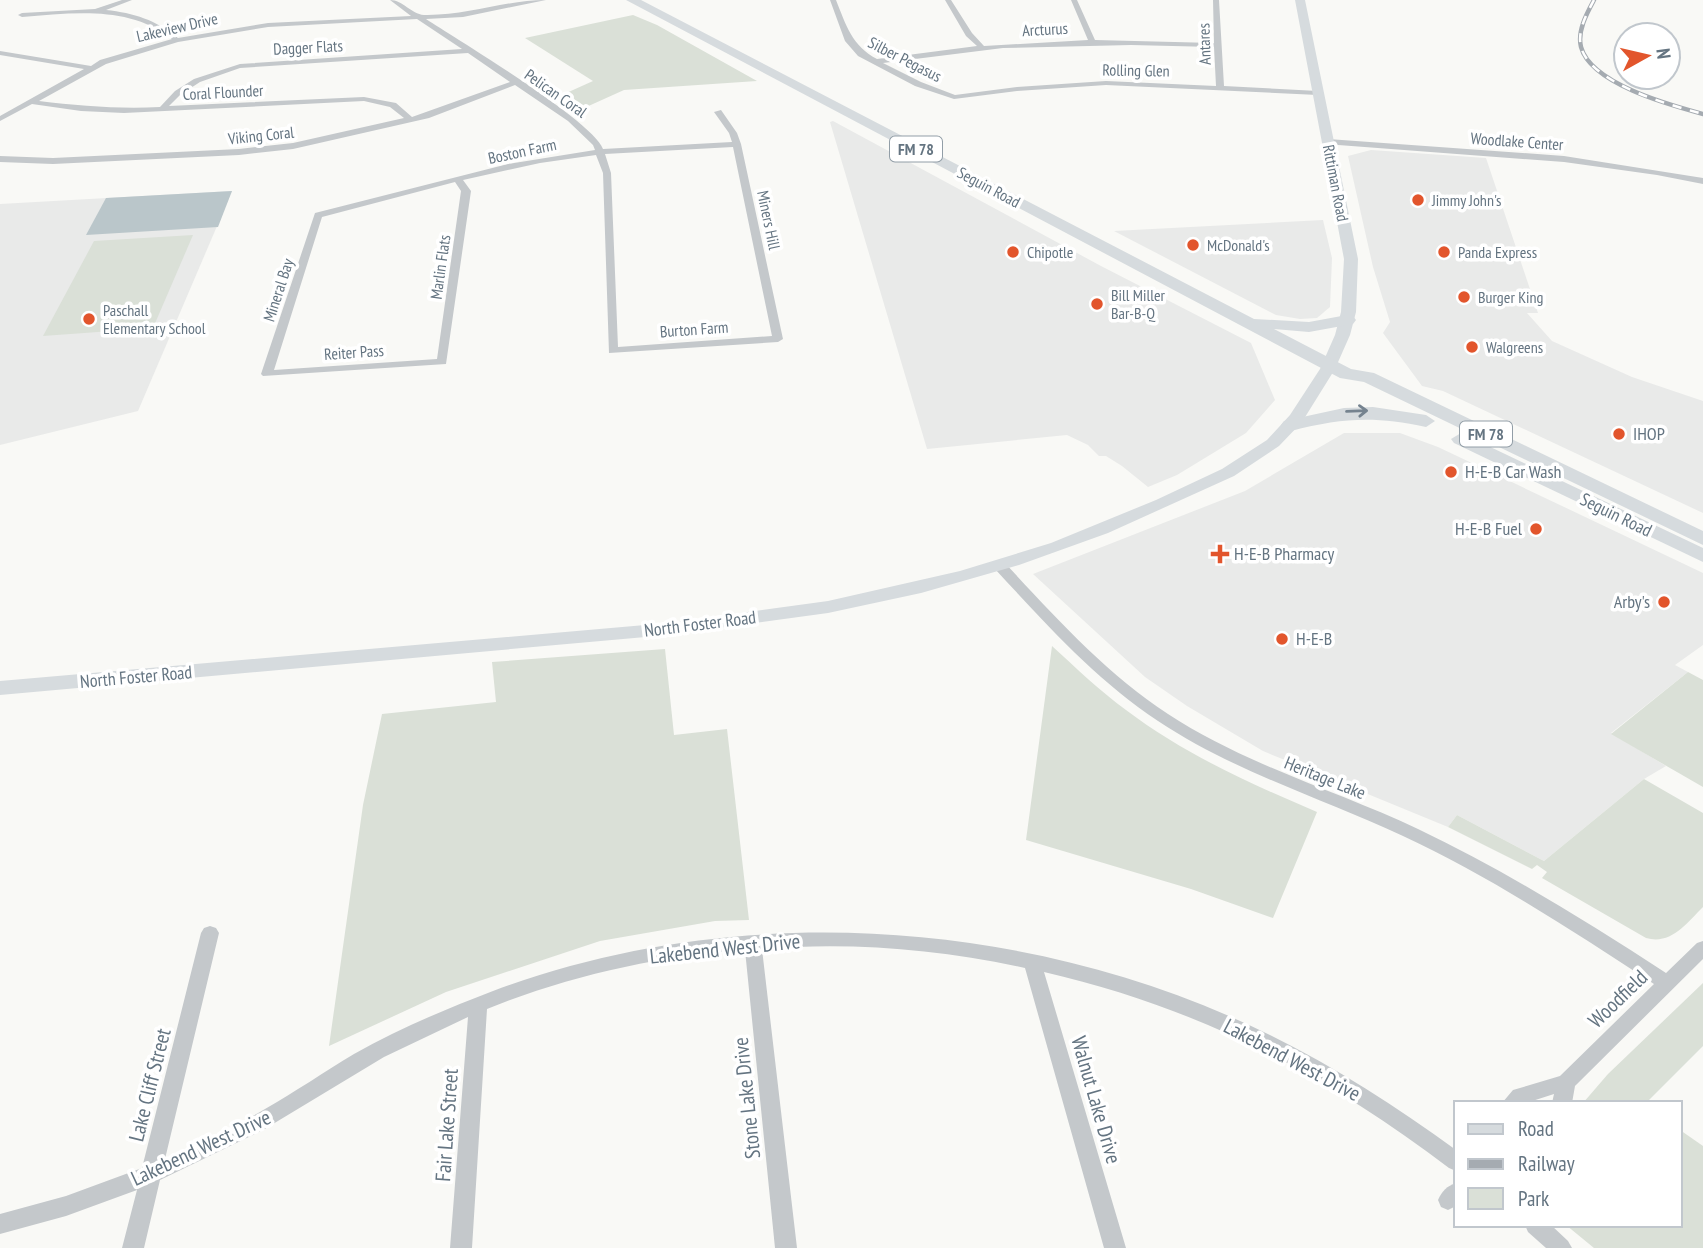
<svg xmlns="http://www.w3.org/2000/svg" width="1703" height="1248" viewBox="0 0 1703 1248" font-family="'PT Sans Narrow',sans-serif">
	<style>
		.built { fill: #e9eae9 }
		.green { fill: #dae0d7 }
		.water { fill: #bac6ca }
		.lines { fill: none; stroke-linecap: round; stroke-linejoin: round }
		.minor { fill: #c4c8cb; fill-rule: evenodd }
		.secondary { fill: #d6dbde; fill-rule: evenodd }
		.primary { fill: #d6dbde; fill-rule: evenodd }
		.rail-casing { stroke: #a5abb1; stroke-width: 4.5 }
		.rail { stroke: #fff; stroke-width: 2.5; stroke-dasharray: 9; stroke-linecap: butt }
		.oneway { stroke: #75838f }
		.poi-dot { fill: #e2552c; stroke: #fff; stroke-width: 2.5 }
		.labels { text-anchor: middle; stroke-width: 7; stroke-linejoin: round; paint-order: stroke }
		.far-street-label { font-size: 16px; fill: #647481; stroke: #fff }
		.shield { fill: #fff; stroke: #929ea7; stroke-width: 2 }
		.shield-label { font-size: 16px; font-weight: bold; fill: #647481 }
		.far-poi-label { font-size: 16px; fill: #647481; stroke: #fff; text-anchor: start }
		.poi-label { font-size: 18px; fill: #647481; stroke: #fff; text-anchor: start }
		.street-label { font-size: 18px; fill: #647481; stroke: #fff }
		.near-street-label { font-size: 21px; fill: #647481; stroke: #fff }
	</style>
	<rect width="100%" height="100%" fill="#f9f9f6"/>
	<g class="built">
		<path d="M833 121 1101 266 1251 343 1275 400 1246 433 1177 475 1148 487 1122 466 1106 456H1099L1088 445 1067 435 927 449 830 122Z"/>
		<path d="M1371 150 1486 158 1538 313H1527L1552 341 1632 377 1703 401V513L1443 391 1422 386 1383 333 1390 322 1373 267 1348 156Z"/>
		<path d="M232 191 138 411 0 445V204Z"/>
		<path d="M1323 220 1332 258 1330 307 1317 318 1300 319 1276 315 1114 231Z"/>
		<path d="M1344 433H1400L1438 447 1703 573V645L1675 665 1688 672 1611 733 1666 766 1644 779 1544 861 1457 815 1448 827 1263 751 1187 706 1145 677 1033 574 1245 491Z"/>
	</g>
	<g class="green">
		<path d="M633 15 657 25 757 81 624 90 573 113 553 99 593 81 525 38Z"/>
		<path d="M193 235 153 328 43 336 94 241Z"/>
		<path d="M1052 646C1076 668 1100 691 1126 710 1184 754 1251 784 1317 812L1273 918 1191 889 1026 840Z"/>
		<path d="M665 649 674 735 727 729 749 920 715 921 600 941 446 992 329 1046 363 805 382 714 496 702 492 662Z"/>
		<path d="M1688 672 1703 680V787L1611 734Z"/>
		<path d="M1644 779 1703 813V907C1686 924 1671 945 1646 938L1542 878 1547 872 1537 865 1532 869 1448 827 1457 815 1544 861Z"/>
		<path d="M1703 983V1046L1646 1103H1583L1608 1074Z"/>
		<path d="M1680 1130 1703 1146V1248H1594L1566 1225H1680Z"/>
	</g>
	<path class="water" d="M232 191 218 227 86 235 106 198Z"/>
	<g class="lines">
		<g class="minor">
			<path d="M122 0H132L106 10C134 13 156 20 178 38L268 23 411 16 390 0C403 0 411 14 424 15 466 16 505 0 546 0L463 17 426 19C458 40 593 121 603 149L732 142 729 133 714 112 721 110 737 133 741 144 783 339 778 342 609 353 603 173 596 155 540 163 463 180 471 191 446 364 263 376 261 374 315 213 508 164 595 150 593 145 568 121 515 85 429 118 293 149 239 155 53 164 0 162V156L53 158 239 149 293 143 404 118 390 107 364 101 124 113 81 111 32 104 0 121V116L84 69 0 55V51L91 66 100 60 172 39C129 5 73 13 22 17L18 15 22 13 95 9ZM417 19 462 49 240 64 194 79 175 91 160 107C119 109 80 106 39 101L106 64 178 42 268 27ZM468 53 510 82 412 117 396 103 364 97 169 106 180 95 200 82 240 68ZM733 147 772 336 618 347 611 173 605 154ZM455 182 461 191 437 359 274 370 322 217Z"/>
			<path d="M830 0H836C846 25 852 46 877 59L977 46 966 36 945 0H951L972 33 984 46 1088 40 1071 0H1077L1095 40 1214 43 1213 0H1219L1224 86 1318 91 1322 93 1318 95 1106 85 1017 91 954 99 915 86 858 56 845 41ZM1131 45 1214 47 1216 86 1106 81 1017 87 955 95 921 82 883 63 1003 48Z"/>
			<path d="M1328 139 1564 156 1703 178V184L1657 175 1564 162 1325 144V140Z"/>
			<path d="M1000 562 1005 563C1055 617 1106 673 1168 714 1246 765 1335 790 1418 829 1504 870 1586 921 1666 973L1697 943 1703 941V959L1575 1086 1572 1103H1552L1554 1094 1526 1103H1502L1513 1090 1560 1076 1654 984C1573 931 1491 877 1403 836 1321 798 1233 771 1158 721 1096 680 1045 623 995 569L993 566Z"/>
			<path d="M210 926 216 928 219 933 165 1159C199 1144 233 1128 265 1109 295 1092 324 1072 354 1054 398 1029 446 1009 493 991 727 903 1001 917 1229 1016 1310 1051 1385 1098 1456 1150V1171L1449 1168C1323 1073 1200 1008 1044 972L1126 1248H1104L1025 968C938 949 851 942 762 949L797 1248H775L745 950C658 956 568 976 487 1009L472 1248H450L468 1017 384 1057 263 1130 160 1180 144 1248H122L137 1190 66 1216 0 1234V1214L66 1196 142 1168 201 933 204 928Z"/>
			<path d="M1456 1183V1206L1448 1210 1441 1207 1438 1200C1442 1191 1447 1186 1456 1183Z"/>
			<path d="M1525 1225H1551L1568 1241 1572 1248H1546L1528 1232Z"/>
		</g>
		<path class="secondary" d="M1295 0H1305L1358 259 1356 312 1350 335 1335 369 1302 422 1279 446 1234 476 1108 533 1019 565 921 593 828 613 668 635 0 695V681L668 623 828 601 960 571 1051 543 1156 500 1222 469 1267 440 1290 415 1320 369 1335 335 1341 312 1344 259Z"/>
		<g class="primary">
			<path d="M626 0H641L1254 319 1309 322 1347 315 1353 316 1356 320 1353 324 1309 332 1274 329 1351 369 1374 373 1703 531V545L1364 382 1340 378Z"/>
			<path d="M1373 407 1426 415 1435 421 1426 427C1374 416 1342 418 1291 431L1281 425 1284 421 1344 408Z"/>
			<path d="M1461 433 1703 548V562L1454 443 1451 439Z"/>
		</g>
		<g class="rail-casing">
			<path id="rail" d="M1594 0C1587 13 1577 31 1581 47 1591 84 1670 105 1703 114"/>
		</g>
		<use href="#rail" class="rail"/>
	</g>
	<defs><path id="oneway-shaft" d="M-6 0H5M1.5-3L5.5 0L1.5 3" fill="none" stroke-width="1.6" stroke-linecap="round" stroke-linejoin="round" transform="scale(1.75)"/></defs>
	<use class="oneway" href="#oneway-shaft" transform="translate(1357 411) rotate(-2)"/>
	<g class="poi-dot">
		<circle cx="1418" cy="200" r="7"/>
		<circle cx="1193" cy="245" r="7"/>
		<circle cx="1013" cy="252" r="7"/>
		<circle cx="1444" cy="252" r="7"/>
		<circle cx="1464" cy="297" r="7"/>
		<circle cx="1097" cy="304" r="7"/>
		<circle cx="89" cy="319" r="7"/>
		<circle cx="1472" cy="347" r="7"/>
		<circle cx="1619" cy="434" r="7"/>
		<circle cx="1451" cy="472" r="7"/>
		<circle cx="1536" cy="529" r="7"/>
		<path d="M1216.5 543.5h7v7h7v7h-7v7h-7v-7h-7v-7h7z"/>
		<circle cx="1664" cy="602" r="7"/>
		<circle cx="1282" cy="639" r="7"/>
	</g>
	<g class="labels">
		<g class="far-street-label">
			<text transform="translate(177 27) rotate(-13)" y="6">Lakeview Drive</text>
			<text transform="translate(1045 29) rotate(-3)" y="6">Arcturus</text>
			<text transform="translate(1204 44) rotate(-92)" y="6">Antares</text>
			<text transform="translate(308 47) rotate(-3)" y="6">Dagger Flats</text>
			<text transform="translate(905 59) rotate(27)" y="6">Silber Pegasus</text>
			<text transform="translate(1136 70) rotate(1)" y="6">Rolling Glen</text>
			<text transform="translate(223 92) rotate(-3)" y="6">Coral Flounder</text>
			<text transform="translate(556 93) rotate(35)" y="6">Pelican Coral</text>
			<text transform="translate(261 135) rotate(-6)" y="6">Viking Coral</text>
			<text transform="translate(1517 141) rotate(4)" y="6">Woodlake Center</text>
			<text transform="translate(522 151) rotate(-12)" y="6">Boston Farm</text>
			<text transform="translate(1336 183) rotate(79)" y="6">Rittiman Road</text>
			<text transform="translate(989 187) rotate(28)" y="6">Seguin Road</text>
			<text transform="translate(769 220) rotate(78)" y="6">Miners Hill</text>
			<text transform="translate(440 267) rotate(-82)" y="6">Marlin Flats</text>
			<text transform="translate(278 290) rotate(-72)" y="6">Mineral Bay</text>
			<text transform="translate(694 329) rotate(-4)" y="6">Burton Farm</text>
			<text transform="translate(354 352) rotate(-4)" y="6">Reiter Pass</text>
		</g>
		<g class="shield">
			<rect x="890" y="136.5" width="52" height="25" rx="5"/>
			<rect x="1460" y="421.5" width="52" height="25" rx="5"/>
		</g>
		<g class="shield-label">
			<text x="916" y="155">FM 78</text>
			<text x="1486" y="440">FM 78</text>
		</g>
		<g class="far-poi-label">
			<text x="1432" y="206">Jimmy John's</text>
			<text x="1207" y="251">McDonald's</text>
			<text x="1027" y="258">Chipotle</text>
			<text x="1458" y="258">Panda Express</text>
			<text x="1111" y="301">Bill Miller<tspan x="1111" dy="18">Bar-B-Q</tspan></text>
			<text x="1478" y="303">Burger King</text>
			<text x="103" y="316">Paschall<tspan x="103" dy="18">Elementary School</tspan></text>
			<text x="1486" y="353">Walgreens</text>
		</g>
		<g class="poi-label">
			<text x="1633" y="440">IHOP</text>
			<text x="1465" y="478">H-E-B Car Wash</text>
			<text x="1522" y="535" text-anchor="end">H-E-B Fuel</text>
			<text x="1234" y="560">H-E-B Pharmacy</text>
			<text x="1650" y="608" text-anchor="end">Arby's</text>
			<text x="1296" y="645">H-E-B</text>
		</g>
		<g class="street-label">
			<text transform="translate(1616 515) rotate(26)" y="6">Seguin Road</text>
			<text transform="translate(700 624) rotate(-7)" y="6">North Foster Road</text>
			<text transform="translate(136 677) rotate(-5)" y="6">North Foster Road</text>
			<text transform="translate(1325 778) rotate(22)" y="6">Heritage Lake</text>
		</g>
		<g class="near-street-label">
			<text transform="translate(725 949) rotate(-6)" y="7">Lakebend West Drive</text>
			<text transform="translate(1618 999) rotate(-44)" y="7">Woodfield</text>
			<text transform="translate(1292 1060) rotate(28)" y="7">Lakebend West Drive</text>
			<text transform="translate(150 1085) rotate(-76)" y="7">Lake Cliff Street</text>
			<text transform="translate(747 1098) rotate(-96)" y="7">Stone Lake Drive</text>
			<text transform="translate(1096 1100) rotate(74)" y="7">Walnut Lake Drive</text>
			<text transform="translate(447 1125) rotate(-86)" y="7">Fair Lake Street</text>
			<text transform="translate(201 1148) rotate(-25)" y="7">Lakebend West Drive</text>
		</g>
	</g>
	<rect x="1454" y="1101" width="228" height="126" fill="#ffffff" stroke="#c1c7cd" stroke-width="2"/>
	<rect x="1468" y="1124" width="35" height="10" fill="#d6dbde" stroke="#c1c7cd" stroke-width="2"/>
	<text x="1518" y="1136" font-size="21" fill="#647481">Road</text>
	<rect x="1468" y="1159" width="35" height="10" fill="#a5abb1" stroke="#c1c7cd" stroke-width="2"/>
	<text x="1518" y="1171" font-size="21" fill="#647481">Railway</text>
	<rect x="1468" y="1188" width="35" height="21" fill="#dae0d7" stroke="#c1c7cd" stroke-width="2"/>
	<text x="1518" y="1206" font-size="21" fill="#647481">Park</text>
	<g transform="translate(1647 56) rotate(82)"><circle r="33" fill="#ffffff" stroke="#c1c7cd" stroke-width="2"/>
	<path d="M0-5L12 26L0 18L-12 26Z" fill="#e2552c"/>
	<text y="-10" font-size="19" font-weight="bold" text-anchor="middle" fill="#647481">N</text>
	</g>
</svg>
